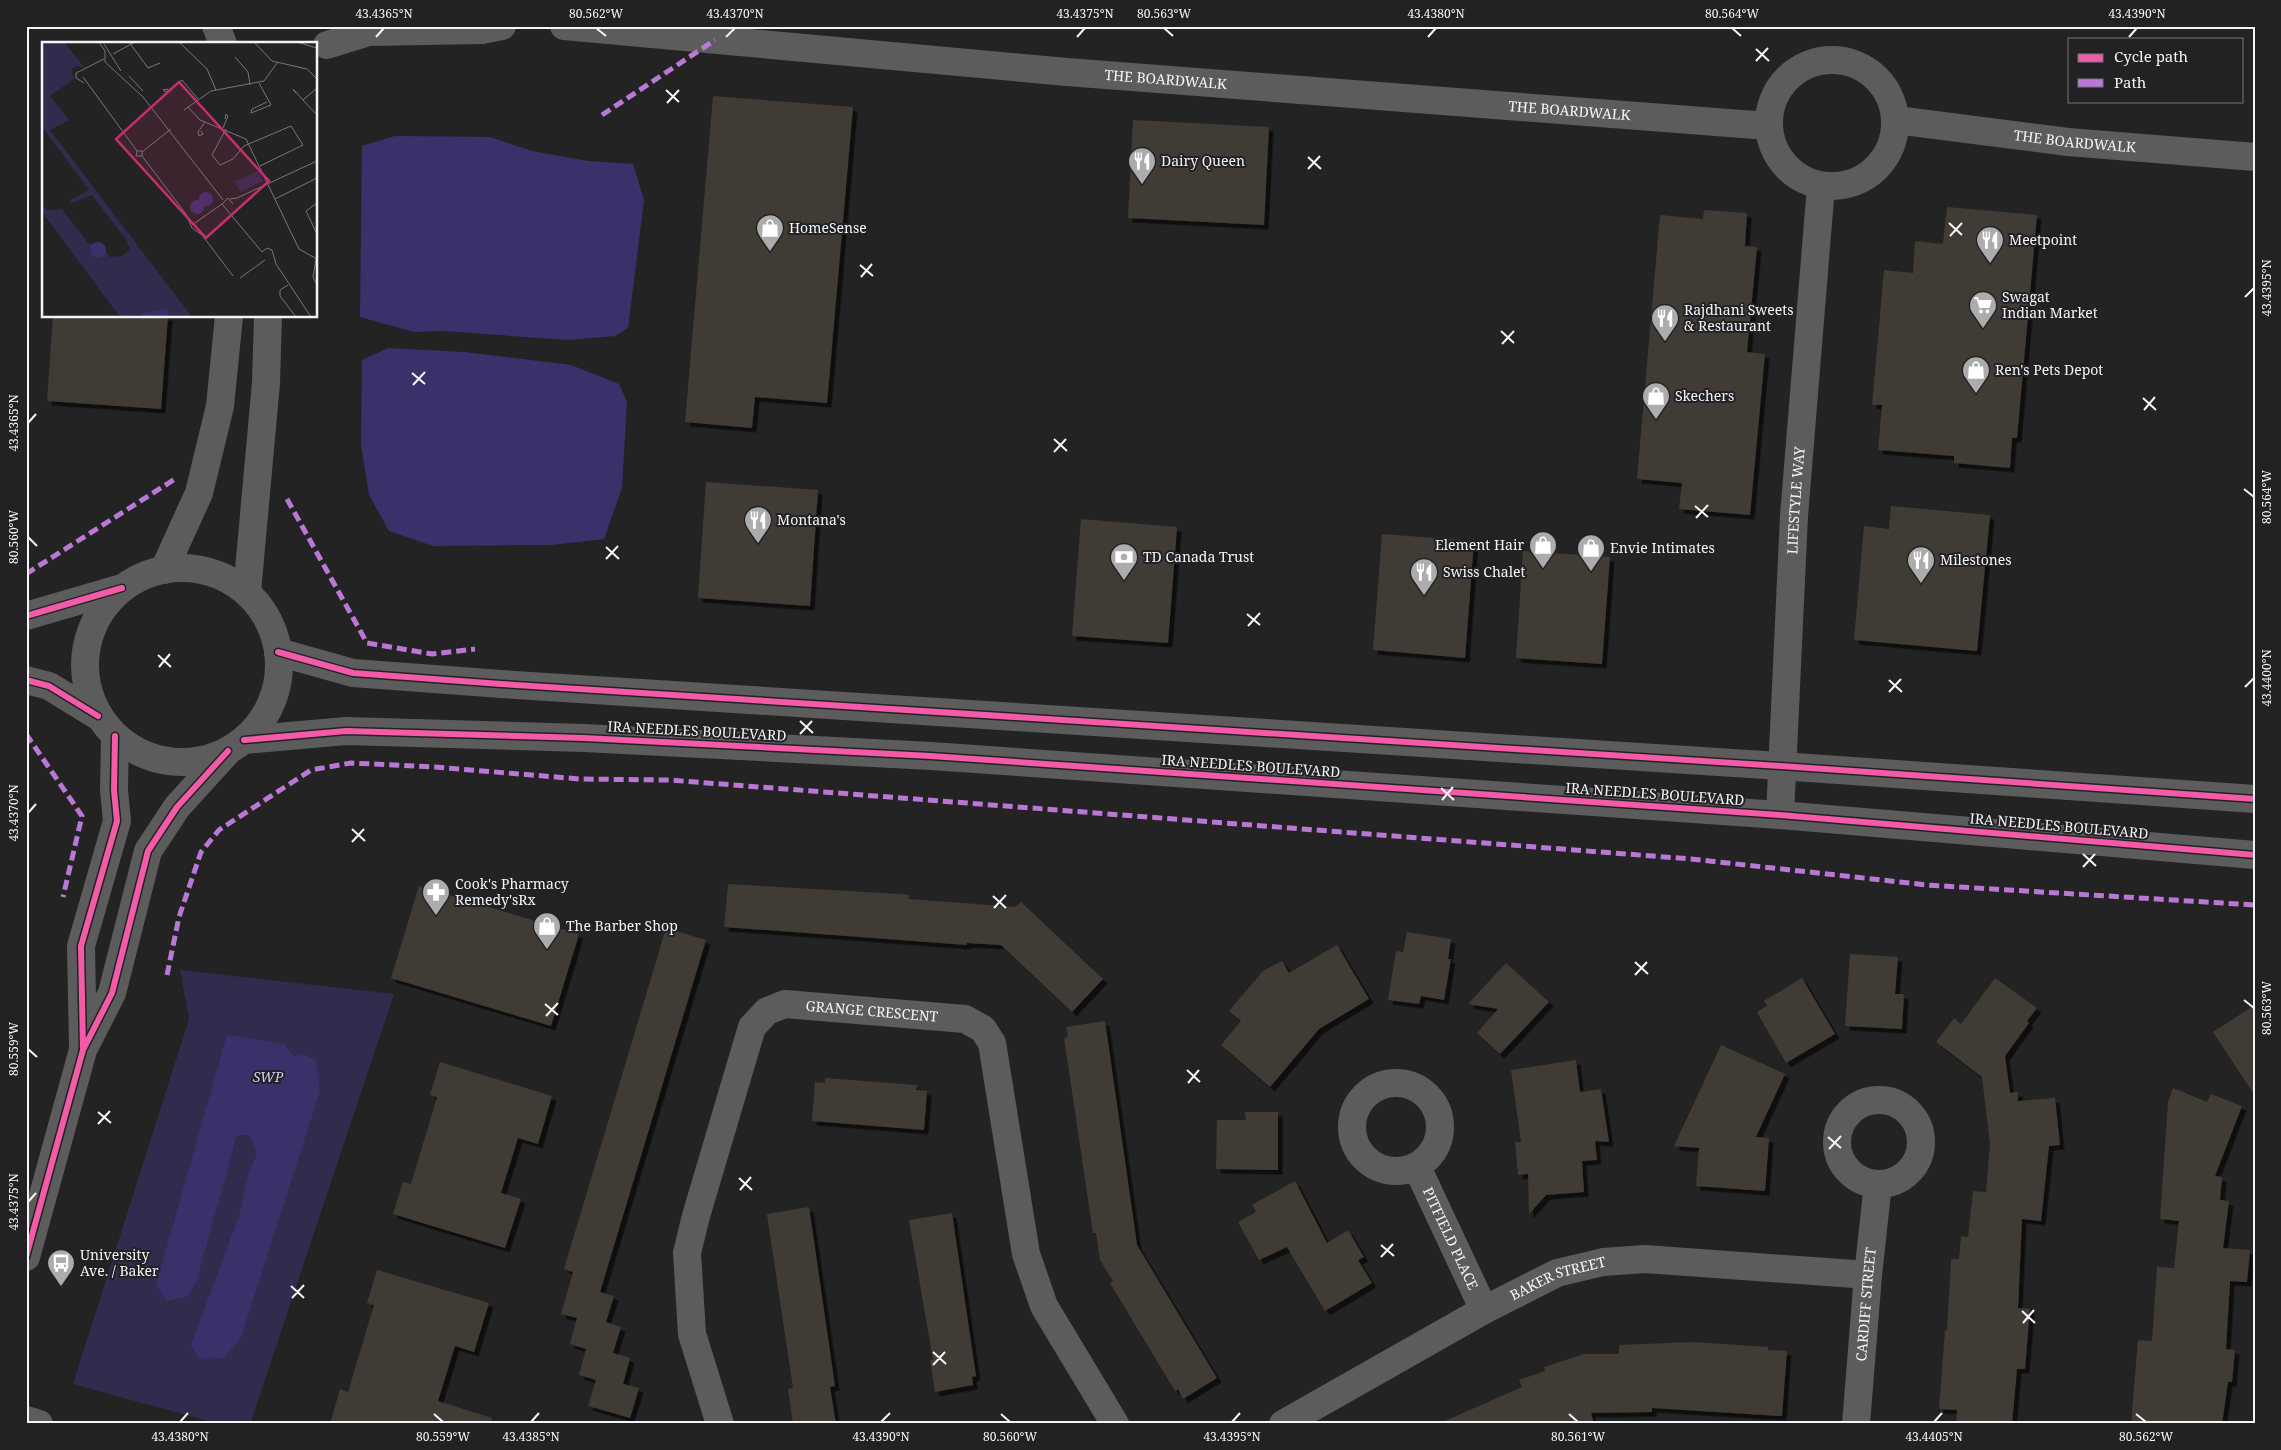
<svg xmlns="http://www.w3.org/2000/svg" width="2281" height="1450" viewBox="0 0 2281 1450" font-family="'Noto Serif',serif">
	<style>
		.green { fill: #312c4e }
		.water { fill: #3c306b }
		.building { fill: #403b34; filter: url(#shadow) }
		.lines { fill: none; stroke-linecap: round; stroke-linejoin: round }
		.street { stroke: #5c5c5d; stroke-width: 28 }
		.secondary { stroke: #5c5c5d; stroke-width: 28 }
		.quiet { stroke: #ba77d6; stroke-width: 5; stroke-dasharray: 10 5; stroke-linecap: butt }
		.cycleway-casing { stroke: #222225; stroke-width: 9 }
		.cycleway { stroke: #f35aa7; stroke-width: 6 }
		.ticks { fill: none; stroke: #f5f5f7; stroke-width: 2 }
		.labels { text-anchor: middle; stroke-width: 4; stroke-linejoin: round; paint-order: stroke }
		.street-label { font-size: 14px; fill: #f5f5f7; stroke: #222225 }
		.poi-label { font-size: 14px; fill: #f5f5f7; stroke: #222225; text-anchor: start }
		.park-label { font-size: 14px; font-style: italic; fill: #cecbf3; stroke: #222225 }
		.inset-road { fill: none; stroke: #777778; stroke-width: 1 }
		.view { fill: #c72e6b; fill-opacity: 0.15; stroke: #c72e6b; stroke-width: 2.5 }
		.inset-edge { fill: none; stroke: #f5f5f7; stroke-width: 2.5 }
		.neatline { fill: none; stroke: #f5f5f7; stroke-width: 2 }
		.ticks-label { font-size: 12px; text-anchor: middle; fill: #f5f5f7 }
	</style>
	<defs>
		<filter id="shadow"><feDropShadow dx="4.5" dy="4.5" stdDeviation="0" flood-color="#0009"/></filter>
	</defs>
	<rect width="100%" height="100%" fill="#232324"/>
	<path class="green" d="M180 970 394 994 250 1424H219L73 1384 189 1019Z"/>
	<g class="water">
		<path d="M395 136 490 137 532 151 588 161 633 164 644 200 628 328 615 336 568 340 444 331 414 332 360 317 362 146Z"/>
		<path d="M388 348 464 352 571 365 619 384 627 402 622 488 604 539 551 545 433 546 389 531 369 495 361 444 362 360Z"/>
		<path d="M227 1035 284 1044 294 1056 305 1055 316 1060 320 1091 241 1337 224 1358 199 1359 191 1345 239 1216 249 1172 257 1154 250 1135H237L196 1282 188 1296 167 1301 156 1285Z"/>
	</g>
	<g class="building">
		<path d="M713 96 853 107 827 403 755 397 752 428 685 422Z"/>
		<path d="M1133 120 1269 127 1264 225 1128 218Z"/>
		<path d="M1947 207 2037 215 2017 438H2012L2010 468 1954 463V456L1878 450 1882 405H1872L1884 270 1913 273 1915 241 1943 244Z"/>
		<path d="M1704 210 1747 213 1745 246 1757 247 1747 352 1765 354 1750 515 1679 509 1682 483 1637 479 1660 215 1703 219Z"/>
		<path d="M53 316H168L161 409 47 401Z"/>
		<path d="M706 482 818 490 810 606 698 598Z"/>
		<path d="M1891 506 1990 515 1977 651 1854 640 1864 526 1889 529Z"/>
		<path d="M1081 519 1177 527 1168 643 1072 636Z"/>
		<path d="M1382 534 1474 541 1465 658 1373 650Z"/>
		<path d="M1523 551 1610 557 1602 664 1516 658Z"/>
		<path d="M728 884 900 894 909 895V899L1015 907 1021 902 1103 979 1072 1012 1001 945 967 943V945L724 927Z"/>
		<path d="M419 886 579 934 551 1026 391 978Z"/>
		<path d="M666 928 706 940 600 1292 614 1296 606 1322 621 1327 613 1353 630 1358 623 1384 639 1388 630 1418 588 1406 596 1380 579 1375 586 1349 570 1344 577 1318 561 1314 573 1272 564 1269Z"/>
		<path d="M1407 932 1451 939 1448 959H1451L1444 1000 1421 996 1419 1004 1388 1000 1396 951 1403 952Z"/>
		<path d="M1337 945 1369 999 1319 1029 1270 1087 1221 1045 1241 1021 1229 1011 1263 971 1282 961 1289 973Z"/>
		<path d="M1850 954 1898 957 1895 994H1904L1902 1029 1845 1026Z"/>
		<path d="M1506 963 1549 1002 1500 1054 1477 1033 1498 1009 1468 1004Z"/>
		<path d="M1802 978 1835 1034 1786 1063 1757 1012 1767 1006 1764 1001Z"/>
		<path d="M1995 978 2037 1008 2027 1021 2029 1023 2005 1056 2010 1093 2018 1092V1101L2055 1098 2060 1145 2049 1146 2041 1221 2022 1219 2018 1308 2030 1309 2025 1369H2017L2012 1424H1956L1957 1410 1939 1409 1945 1330H1947L1951 1259H1959L1961 1236 1968 1237 1973 1191 1986 1192 1990 1144 1982 1077 1936 1042 1954 1018 1961 1024Z"/>
		<path d="M2255 1005V1096L2213 1032Z"/>
		<path d="M1105 1021 1137 1245 1217 1378 1183 1399 1178 1389 1175 1391 1110 1283 1113 1281 1100 1260 1096 1233H1093L1064 1038 1068 1037 1066 1027Z"/>
		<path d="M1721 1045 1785 1074 1756 1137 1769 1138 1765 1191 1696 1186 1699 1148 1674 1146Z"/>
		<path d="M1576 1060 1580 1092 1601 1089 1609 1142 1595 1141 1597 1160 1582 1161 1584 1192 1546 1195 1529 1214 1528 1174 1518 1175 1515 1142H1521L1511 1070Z"/>
		<path d="M440 1062 552 1096 538 1144 518 1138 501 1193 521 1199 505 1248 393 1214 403 1182 411 1184 437 1097 430 1095Z"/>
		<path d="M825 1078 917 1085 916 1090 927 1091 924 1130 812 1121 815 1082 825 1083Z"/>
		<path d="M2173 1088 2207 1102 2211 1094 2242 1106 2215 1176 2222 1177 2220 1200 2229 1201 2223 1248 2250 1250 2247 1282 2230 1281 2226 1349 2235 1350 2232 1382H2228L2222 1424H2131L2138 1340 2152 1341 2157 1267 2174 1268 2179 1221 2160 1219 2168 1102Z"/>
		<path d="M1245 1112H1278V1170L1216 1169 1217 1120H1246Z"/>
		<path d="M1295 1181 1327 1243 1348 1230 1364 1257 1358 1260 1372 1283 1325 1311 1287 1247 1259 1260 1238 1222 1256 1212 1252 1205Z"/>
		<path d="M809 1207 835 1386 830 1387 836 1424H793L788 1389 793 1388 767 1214Z"/>
		<path d="M952 1213 976 1376 972 1377 973 1385 935 1392 930 1360H933L909 1220Z"/>
		<path d="M377 1270 489 1303 474 1352 455 1346 438 1401 492 1418 491 1424H330L340 1389 348 1392 374 1305 367 1303Z"/>
		<path d="M1694 1342 1768 1347V1350L1787 1351 1782 1416 1652 1408V1412L1591 1413 1594 1424H1438L1522 1387 1519 1380 1545 1371 1544 1367 1584 1354H1619V1345Z"/>
	</g>
	<g class="lines">
		<g class="street">
			<path d="M216 26 223 44"/>
			<path id="s1" d="M564 26 1067 72 1768 126"/>
			<path d="M327 45 369 32 482 30 502 26"/>
			<circle cx="1832" cy="123" r="63"/>
			<path id="s2" d="M1896 120 2068 142 2255 157"/>
			<path d="M164 570 199 493 220 406 229 316"/>
			<path d="M247 592 266 383 268 316"/>
			<path id="s3" d="M1780 815 1794 516 1821 186"/>
			<circle cx="1396" cy="1127" r="44"/>
			<circle cx="1879" cy="1142" r="42"/>
			<path id="s4" d="M1417 1167 1484 1310"/>
			<path d="M26 1420 39 1424"/>
			<path id="s5" d="M720 1424 692 1334 687 1253 696 1216 752 1027 767 1011 785 1004 965 1019 983 1029 992 1043 1026 1254 1044 1306 1115 1424"/>
			<path id="s6" d="M1283 1424 1484 1310 1557 1273 1603 1262 1645 1259 1868 1275"/>
			<path id="s7" d="M1856 1424 1868 1275 1878 1184"/>
		</g>
		<g class="secondary">
			<circle cx="182" cy="665" r="97"/>
			<path d="M26 616 122 588"/>
			<path d="M278 652 353 673 501 684 1781 766 2255 799"/>
			<path d="M26 680 49 686 98 716"/>
			<path d="M244 740 346 731 584 738 931 756 1780 815 2255 855"/>
			<path d="M83 1047 81 946 117 821 114 790 115 736"/>
			<path d="M26 1257 83 1050 112 993 148 851 177 807 227 752"/>
		</g>
		<g class="quiet">
			<path d="M602 115 715 40"/>
			<path d="M287 499 367 643 432 654 475 649"/>
			<path d="M26 574 175 479"/>
			<path d="M26 734 82 816 63 897"/>
			<path d="M167 975 179 917 201 852 219 830 311 770 351 763 435 767 580 779 669 780 1691 859 1927 885 2255 905"/>
		</g>
		<g class="cycleway-casing">
			<g id="cycleway">
				<path d="M26 616 122 588"/>
				<path d="M278 652 353 673 501 684 1781 766 2255 799"/>
				<path d="M26 680 49 686 98 716"/>
				<path d="M244 740 346 731 584 738 931 756 1780 815 2255 855"/>
				<path d="M83 1049 81 946 117 821 114 790 115 736"/>
				<path d="M26 1257 83 1050 112 993 148 851 177 807 228 751"/>
			</g>
		</g>
		<use href="#cycleway" class="cycleway"/>
	</g>
	<path class="ticks" d="M596 28 606 36M1164 28 1173 36M1732 28 1741 36M376 37 384 28M726 37 735 28M1077 37 1085 28M1428 37 1436 28M2129 37 2137 28M1756 49 1769 61M1756 61 1768 48M666 90 679 102M667 103 679 90M1308 157 1321 169M1308 169 1320 156M1949 223 1962 235M1950 236 1962 223M860 265 873 276M861 277 872 264M2245 297 2254 288M1501 331 1514 343M1502 344 1514 331M412 373 425 384M413 385 425 372M2143 398 2156 410M2144 410 2155 397M28 423 36 414M1054 439 1067 451M1054 452 1066 439M2244 489 2254 497M1695 506 1708 517M1696 518 1708 505M28 537 37 546M606 547 619 559M606 559 618 546M1247 614 1260 625M1248 626 1260 613M158 655 171 667M159 667 170 654M1889 680 1902 692M2245 687 2254 678M1889 692 1901 679M800 721 813 733M800 734 812 721M1441 788 1454 800M1442 800 1453 787M28 813 36 804M352 829 365 841M352 842 364 829M2083 854 2096 866M2083 867 2095 854M993 896 1006 908M994 908 1006 895M1635 962 1648 974M1635 975 1647 962M2244 1000 2254 1008M545 1004 558 1015M546 1016 558 1003M28 1049 37 1057M1187 1070 1200 1082M1188 1083 1199 1070M98 1112 111 1123M98 1124 110 1111M1828 1137 1841 1148M1829 1149 1841 1136M739 1178 752 1190M740 1190 751 1177M28 1202 36 1193M1381 1245 1394 1256M1381 1257 1393 1244M291 1286 304 1298M292 1298 304 1285M2022 1311 2035 1323M2023 1323 2034 1310M933 1352 946 1364M933 1365 945 1352M434 1414 443 1422M1001 1414 1010 1422M1569 1414 1578 1422M2136 1414 2146 1422M180 1422 188 1413M531 1422 539 1413M881 1422 890 1413M1232 1422 1240 1413M1934 1422 1942 1413"/>
	<defs>
		<g id="restaurant-pin" transform="scale(1.4375)"><path d="M0 17L-7.5 6A9.5 9.5 0 1 1 7.5 6Z" fill="#acacad" stroke="#222225"/><path d="M-5-6h1v4h1v-4h1v4h1v-4h1v5L-1.5 .5V6h-2V.5L-5-1ZM5-6V6H3V1.5H1.5Q1.5-4 5-6Z" fill="#fff"/></g>
		<g id="shop-pin" transform="scale(1.4375)"><path d="M0 17L-7.5 6A9.5 9.5 0 1 1 7.5 6Z" fill="#acacad" stroke="#222225"/><path d="M-5-2.5h2.3a2.7 3.5 0 0 1 5.4 0H5L5.5 6h-11ZM-1.5-2.5h3a1.5 2.3 0 0 0-3 0Z" fill="#fff"/></g>
		<g id="supermarket-pin" transform="scale(1.4375)"><path d="M0 17L-7.5 6A9.5 9.5 0 1 1 7.5 6Z" fill="#acacad" stroke="#222225"/><path d="M-6-5.5h2.5l.6 2H6L4.5 2H-2.5L-4.4-4H-6ZM-1.5 3.2a1.3 1.3 0 1 0 .1 0ZM3 3.2a1.3 1.3 0 1 0 .1 0Z" fill="#fff"/></g>
		<g id="bank-pin" transform="scale(1.4375)"><path d="M0 17L-7.5 6A9.5 9.5 0 1 1 7.5 6Z" fill="#acacad" stroke="#222225"/><path d="M-6-4H6V4H-6ZM0-2.3a2.3 2.3 0 1 0 0 4.6a2.3 2.3 0 1 0 0-4.6Z" fill="#fff"/></g>
		<g id="pharmacy-pin" transform="scale(1.4375)"><path d="M0 17L-7.5 6A9.5 9.5 0 1 1 7.5 6Z" fill="#acacad" stroke="#222225"/><path d="M-2-6h4v4h4v4h-4v4h-4v-4h-4v-4h4Z" fill="#fff"/></g>
		<g id="bus-pin" transform="scale(1.4375)"><path d="M0 17L-7.5 6A9.5 9.5 0 1 1 7.5 6Z" fill="#acacad" stroke="#222225"/><path d="M-5-6H5V4H4V6H2V4H-2V6H-4V4H-5ZM-3.5-4V0h7V-4ZM-3.5 1.2v1.5H-2V1.2ZM2 1.2v1.5H3.5V1.2Z" fill="#fff"/></g>
	</defs>
	<g fill-rule="evenodd">
		<use href="#restaurant-pin" x="1142" y="161"/>
		<use href="#shop-pin" x="770" y="228"/>
		<use href="#restaurant-pin" x="1990" y="240"/>
		<use href="#supermarket-pin" x="1983" y="305"/>
		<use href="#restaurant-pin" x="1665" y="318"/>
		<use href="#shop-pin" x="1976" y="370"/>
		<use href="#shop-pin" x="1656" y="396"/>
		<use href="#restaurant-pin" x="758" y="520"/>
		<use href="#shop-pin" x="1543" y="545"/>
		<use href="#shop-pin" x="1591" y="548"/>
		<use href="#bank-pin" x="1124" y="557"/>
		<use href="#restaurant-pin" x="1921" y="560"/>
		<use href="#restaurant-pin" x="1424" y="572"/>
		<use href="#pharmacy-pin" x="436" y="892"/>
		<use href="#shop-pin" x="547" y="926"/>
		<use href="#bus-pin" x="61" y="1263"/>
	</g>
	<g class="labels">
		<g class="street-label">
			<text dy="5" stroke="none"><textPath href="#s1" startOffset="604">THE BOARDWALK</textPath></text>
			<text dy="5" stroke="none"><textPath href="#s1" startOffset="1009">THE BOARDWALK</textPath></text>
			<text dy="5" stroke="none"><textPath href="#s2" startOffset="180">THE BOARDWALK</textPath></text>
			<text dy="5" stroke="none"><textPath href="#s3" startOffset="315">LIFESTYLE WAY</textPath></text>
			<text transform="translate(697 731) rotate(3)" y="5">IRA NEEDLES BOULEVARD</text>
			<text transform="translate(1251 766) rotate(4)" y="5">IRA NEEDLES BOULEVARD</text>
			<text transform="translate(1655 794) rotate(4)" y="5">IRA NEEDLES BOULEVARD</text>
			<text transform="translate(2059 826) rotate(5)" y="5">IRA NEEDLES BOULEVARD</text>
			<text dy="5" stroke="none"><textPath href="#s5" startOffset="539">GRANGE CRESCENT</textPath></text>
			<text dy="5" stroke="none"><textPath href="#s4" startOffset="79">PITFIELD PLACE</textPath></text>
			<text dy="5" stroke="none"><textPath href="#s6" startOffset="312">BAKER STREET</textPath></text>
			<text dy="5" stroke="none"><textPath href="#s7" startOffset="120">CARDIFF STREET</textPath></text>
		</g>
		<g class="poi-label">
			<text x="1161" y="166">Dairy Queen</text>
			<text x="789" y="233">HomeSense</text>
			<text x="2009" y="245">Meetpoint</text>
			<text x="2002" y="302">Swagat<tspan x="2002" dy="16">Indian Market</tspan></text>
			<text x="1684" y="315">Rajdhani Sweets<tspan x="1684" dy="16">&amp; Restaurant</tspan></text>
			<text x="1995" y="375">Ren's Pets Depot</text>
			<text x="1675" y="401">Skechers</text>
			<text x="777" y="525">Montana's</text>
			<text x="1524" y="550" text-anchor="end">Element Hair</text>
			<text x="1610" y="553">Envie Intimates</text>
			<text x="1143" y="562">TD Canada Trust</text>
			<text x="1940" y="565">Milestones</text>
			<text x="1443" y="577">Swiss Chalet</text>
			<text x="455" y="889">Cook's Pharmacy<tspan x="455" dy="16">Remedy'sRx</tspan></text>
			<text x="566" y="931">The Barber Shop</text>
			<text x="80" y="1260">University<tspan x="80" dy="16">Ave. / Baker</tspan></text>
		</g>
		<g class="park-label">
			<text x="268" y="1082">SWP</text>
		</g>
	</g>
	<g transform="translate(42 42)">
		<rect width="275" height="275" fill="#232324"/>
		<path d="M0 0H22L43 26 35 24 29 28 32 37 8 54 27 78 8 88 150 275H127V271L78 275 0 170V164L5 168 20 167 47 202 57 201 68 215 80 214 88 208 85 199 50 153 30 161 28 158 47 148 0 85ZM216 129 221 139 199 150 192 140Z" fill="#312c4e"/>
		<path d="M157 157a7 7 0 1 1 14 0a7 7 0 1 1-14 0ZM148 165a7 7 0 1 1 14 0a7 7 0 1 1-14 0ZM48 208a8 8 0 1 1 16 0a8 8 0 1 1-16 0ZM126 267 127 275H101L99 272Z" fill="#3c306b"/>
		<path class="inset-road" d="M57 0 63 9V20L101 55 181 158M87 0 106 26 118 21M137 0 165 27 174 48M212 0 230 19 265 27 275 37M255 0 275 6M62 2 79 29M71 12 93 0M193 15 206 30 208 43M87 34 101 49M41 35 95 109 94 114H100M42 41 34 36V31L62 17M217 41 229 63 209 71 210 67 225 60M275 46 261 58 275 73M126 47 121 48 124 50 140 38 156 57M254 51 251 47 261 58M146 65 158 78 204 97 257 207 275 217M142 68 169 49 222 39 235 21M181 86 186 74 184 72 183 77M184 87 170 113 178 123 191 117 202 104 249 84 261 103 218 124M159 89 161 92 157 94 156 90 163 80M95 109H100V114L144 172 150 186 160 193 191 234M100 110 129 87M188 157 195 156 275 119M233 157 275 136M275 161 264 169 275 192M191 162 186 156 180 162 220 210M150 183 180 162M220 210 225 206 230 208 234 222 269 275M274 217 271 235 275 243M198 236 223 218M246 243 238 248V254L254 275"/>
		<path class="view" d="M137 40 227 139 164 196 74 97Z"/>
		<rect width="275" height="275" class="inset-edge"/>
	</g>
	<rect width="2281" height="1450" fill="none" stroke="#222225" stroke-width="55"/>
	<rect x="2068" y="38" width="175" height="65" fill="#222225" stroke="#767679"/>
	<rect x="2078" y="54" width="25" height="8" fill="#f35aa7" stroke="#767679"/>
	<text x="2114" y="62" font-size="15" fill="#f5f5f7">Cycle path</text>
	<rect x="2078" y="79" width="25" height="8" fill="#ba77d6" stroke="#767679"/>
	<text x="2114" y="88" font-size="15" fill="#f5f5f7">Path</text>
	<rect x="28" y="28" width="2226" height="1394" class="neatline"/>
	<g class="ticks-label">
		<text x="384" y="18">43.4365°N</text>
		<text x="596" y="18">80.562°W</text>
		<text x="735" y="18">43.4370°N</text>
		<text x="1085" y="18">43.4375°N</text>
		<text x="1164" y="18">80.563°W</text>
		<text x="1436" y="18">43.4380°N</text>
		<text x="1732" y="18">80.564°W</text>
		<text x="2137" y="18">43.4390°N</text>
		<text transform="translate(2267 288) rotate(-90)" y="4">43.4395°N</text>
		<text transform="translate(14 423) rotate(-90)" y="4">43.4365°N</text>
		<text transform="translate(2267 497) rotate(-90)" y="4">80.564°W</text>
		<text transform="translate(14 537) rotate(-90)" y="4">80.560°W</text>
		<text transform="translate(2267 678) rotate(-90)" y="4">43.4400°N</text>
		<text transform="translate(14 813) rotate(-90)" y="4">43.4370°N</text>
		<text transform="translate(2267 1008) rotate(-90)" y="4">80.563°W</text>
		<text transform="translate(14 1049) rotate(-90)" y="4">80.559°W</text>
		<text transform="translate(14 1202) rotate(-90)" y="4">43.4375°N</text>
		<text x="180" y="1441">43.4380°N</text>
		<text x="443" y="1441">80.559°W</text>
		<text x="531" y="1441">43.4385°N</text>
		<text x="881" y="1441">43.4390°N</text>
		<text x="1010" y="1441">80.560°W</text>
		<text x="1232" y="1441">43.4395°N</text>
		<text x="1578" y="1441">80.561°W</text>
		<text x="1934" y="1441">43.4405°N</text>
		<text x="2146" y="1441">80.562°W</text>
	</g>
</svg>
